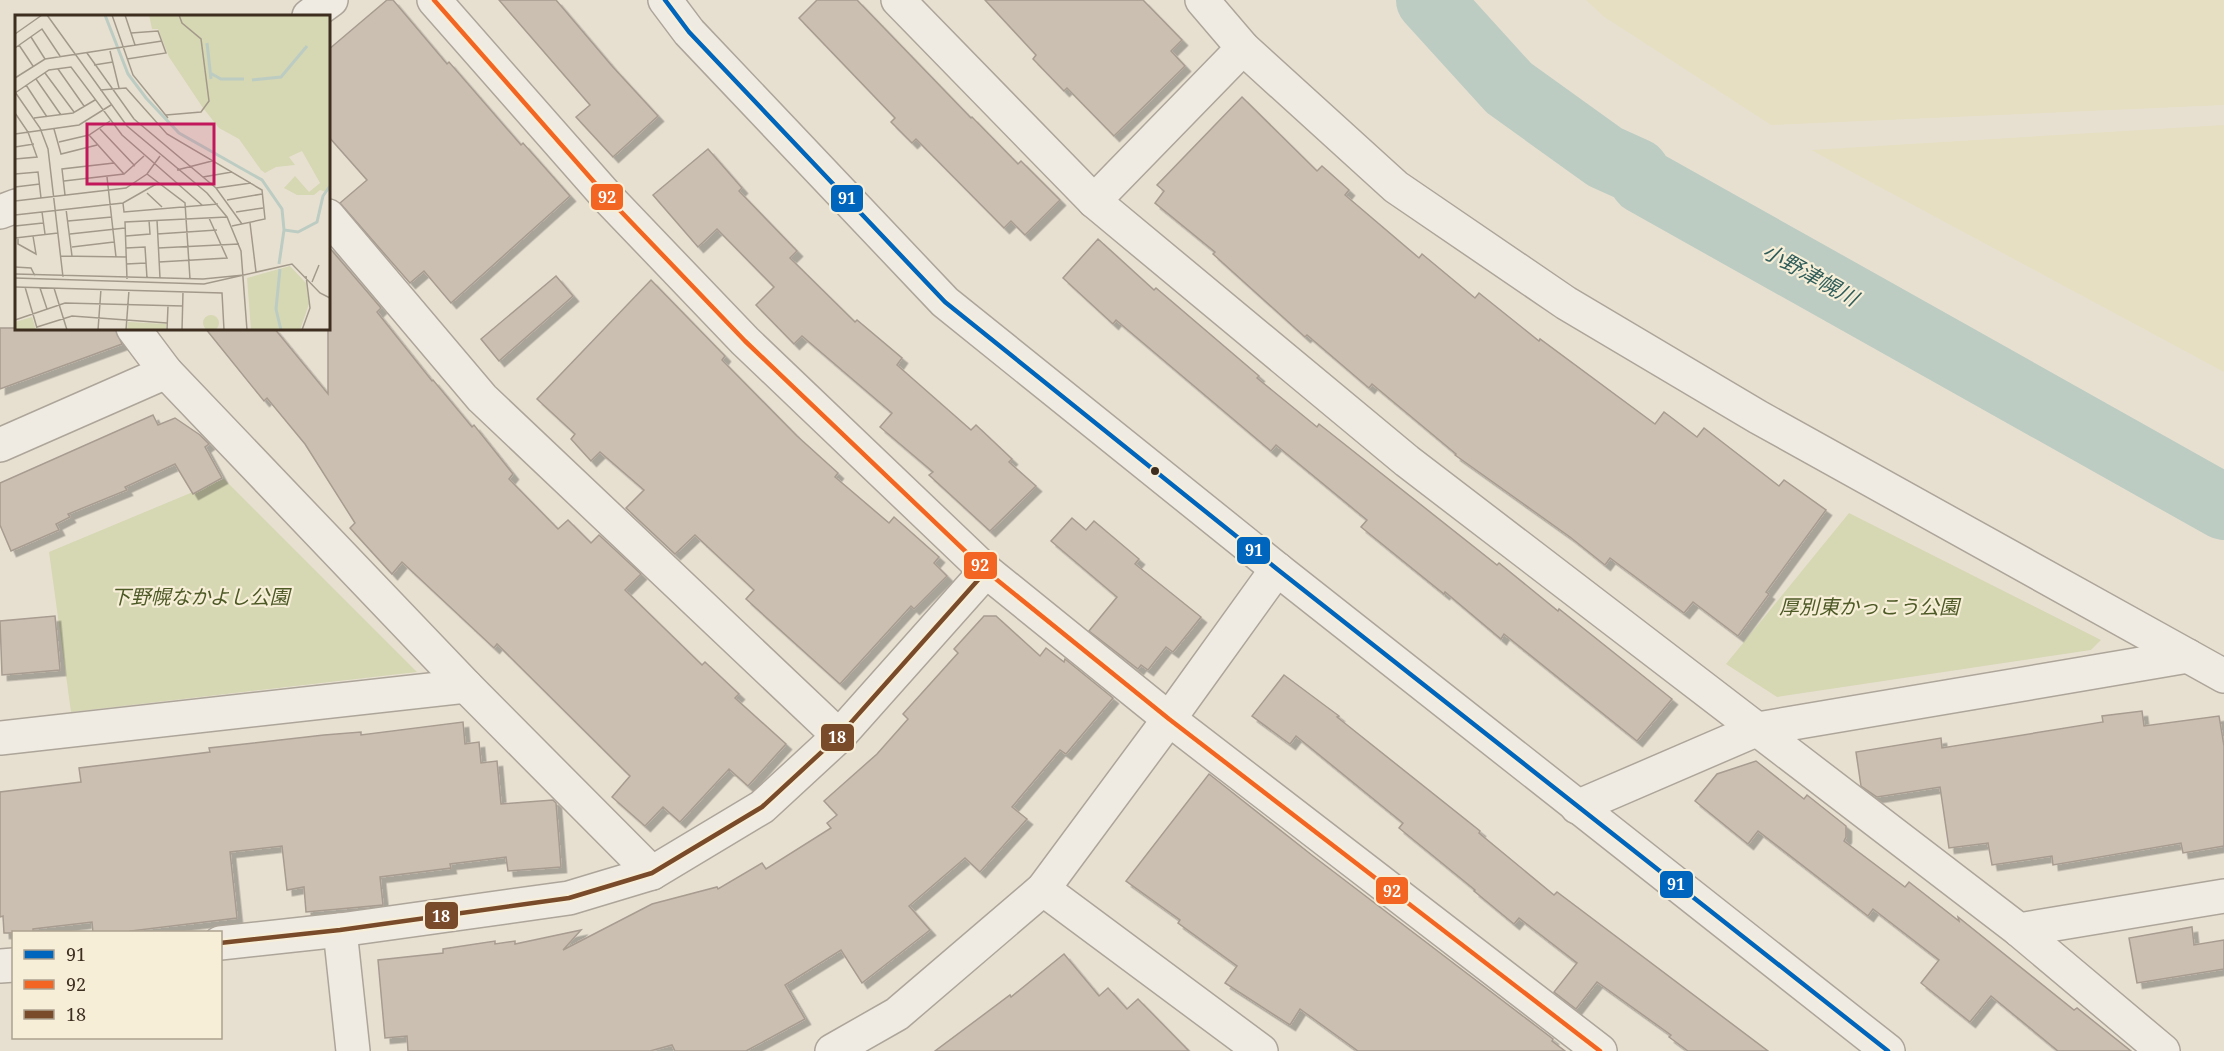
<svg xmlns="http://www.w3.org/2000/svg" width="2224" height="1051" viewBox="0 0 2224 1051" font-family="'Noto Serif','Noto Sans JP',serif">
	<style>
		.farmland { fill: #e6dfc2 }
		.green { fill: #d6d7b3 }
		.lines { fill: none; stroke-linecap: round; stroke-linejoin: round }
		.river { stroke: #bcccc2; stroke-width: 66 }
		.building { fill: #cbbfb2; stroke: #a89c90; stroke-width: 1.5; filter: url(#shadow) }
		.minor-casing { stroke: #ada599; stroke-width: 36 }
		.tertiary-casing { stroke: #ada599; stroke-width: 36 }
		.minor { stroke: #efebe3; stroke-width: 33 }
		.tertiary { stroke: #efebe3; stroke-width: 33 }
		.bus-1-casing { stroke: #f7eed8; stroke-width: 9 }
		.bus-2-casing { stroke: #f7eed8; stroke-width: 9 }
		.bus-3-casing { stroke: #f7eed8; stroke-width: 9 }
		.bus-1 { stroke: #0065bd; stroke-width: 4.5 }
		.bus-2 { stroke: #f26522; stroke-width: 4.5 }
		.bus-3 { stroke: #7a4b2a; stroke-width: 4.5 }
		.bus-dot { fill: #3d2e20; stroke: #f7eed8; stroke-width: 2 }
		.labels { text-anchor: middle; stroke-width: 4.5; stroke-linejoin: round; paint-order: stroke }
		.park-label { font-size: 20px; font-style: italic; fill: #4d5a26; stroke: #f7eed8 }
		.water-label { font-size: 21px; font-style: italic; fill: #2f5d5a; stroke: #f7eed8 }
		.inset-river { fill: none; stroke: #bcccc2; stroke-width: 3 }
		.inset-road { fill: none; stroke: #a3998a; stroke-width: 1.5 }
		.view { fill: #c2185b; fill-opacity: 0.15; stroke: #c2185b; stroke-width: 3 }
		.inset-edge { fill: none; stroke: #3d2e20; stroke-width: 3 }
		.line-badge { stroke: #f7eed8; stroke-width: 2 }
		.badge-label { font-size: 16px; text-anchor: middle; font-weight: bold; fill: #fff }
	</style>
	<defs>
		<filter id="shadow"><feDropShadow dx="5.5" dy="5.5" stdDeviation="0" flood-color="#0004"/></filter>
	</defs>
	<rect width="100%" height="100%" fill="#e7e0d1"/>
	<g class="farmland">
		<path d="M1586 0H2224V105L1771 125 1603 16Z"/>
		<path d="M2224 125V372L1811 150Z"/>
	</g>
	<g class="green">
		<path d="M224 479 417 672 71 712 49 552Z"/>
		<path d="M1849 513 2101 640 2091 650 1777 697 1726 664Z"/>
	</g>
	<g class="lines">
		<path class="river" d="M1429 0 1509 88 1605 157 1636 171 1643 181 2224 507"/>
	</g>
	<g class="building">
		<path d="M387 0H393L447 64 449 62 521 145 523 143 570 196 451 303 424 271 410 283 340 203 367 180 328 136V50Z"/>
		<path d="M499 0H556L612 66 658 116 613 157 576 117 590 105Z"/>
		<path d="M817 0H857L971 118 972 117 1018 164 1021 161 1060 200 1025 235 1011 221 1004 228 916 139 912 143 891 122 895 118 799 18Z"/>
		<path d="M985 0H1143L1182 40 1171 51 1185 66 1114 136 1067 88 1064 91 1033 59 1036 55Z"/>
		<path d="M1242 97 1317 171 1322 166 1349 190 1345 195 1419 258 1422 254 1475 298 1479 293 1539 341 1540 339 1655 424 1664 412 1697 437 1704 428 1779 486 1784 480 1826 510 1766 592 1769 594 1738 636 1693 602 1684 613 1610 558 1605 565 1570 537 1455 455 1456 454 1372 384 1369 388 1307 335 1305 337 1213 254 1215 252 1155 203 1164 191 1157 185Z"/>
		<path d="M708 149 742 188 739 191 797 251 790 258 855 322 857 320 902 358 897 365 971 430 976 425 1012 459 1009 462 1036 486 990 531 929 475 933 472 880 427 892 413 802 336 794 344 756 305 774 287 717 229 698 247 653 195Z"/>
		<path d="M1098 239 1154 290 1156 288 1259 376 1257 378 1317 427 1319 424 1497 565 1499 563 1558 611 1559 609 1672 699 1637 741 1504 634 1501 639 1445 592 1444 594 1361 527 1367 520 1276 445 1271 451 1116 320 1113 324 1063 278Z"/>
		<path d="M328 246 381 308 377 312 432 381 433 380 472 427 474 425 513 474 509 479 558 529 568 520 591 543 599 535 641 574 625 590 702 665 705 662 739 694 735 698 786 744 748 786 729 769 680 822 663 807 645 826 612 797 630 776 497 644 494 648 402 562 392 574 350 528 355 523 305 444 267 398 264 401 205 328H274L328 394Z"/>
		<path d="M556 276 573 296 499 361 481 339Z"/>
		<path d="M651 280 725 356 722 360 797 436 838 473 835 477 889 523 894 517 939 557 934 563 947 576 914 609 911 606 840 684 746 599 754 590 695 535 675 554 626 508 644 490 600 452 591 461 571 439 575 434 537 399Z"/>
		<path d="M0 328H115L122 344 0 389Z"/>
		<path d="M153 415 158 425 175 418 200 435 209 444 205 447 222 478 193 494 175 464 125 487 127 490 68 514 70 517 56 524 59 530 11 551 0 525V483Z"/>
		<path d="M1072 518 1086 530 1094 521 1139 559 1135 564 1201 617 1173 652 1166 647 1148 670 1141 665 1138 669 1089 631 1117 597 1051 541Z"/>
		<path d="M55 616 60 670 2 675 0 621Z"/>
		<path d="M984 616H996L1040 656 1046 648 1064 662 1065 659 1113 698 1066 754 1060 750 1012 807 1027 819 980 872 965 858 909 906 930 930 862 983 841 950 785 985 805 1019 746 1051H675L672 1045 650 1051H408L407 1036 385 1038 378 960 443 953V949L495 941V944L515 941V944L581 930 563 950 652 904 717 887 718 889 762 863 766 869 831 828 827 823 837 815 824 801 877 754 908 719 903 714 958 653 954 649Z"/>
		<path d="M1284 675 1339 716 1337 717 1480 831 1479 833 1554 895 1557 892 1768 1051H1688L1669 1037 1671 1035 1597 982 1576 1009 1554 992 1577 963 1519 918 1514 924 1474 891 1475 890 1399 828 1403 823 1296 736 1290 744 1252 716Z"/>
		<path d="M2142 711 2144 726 2219 716 2224 746V846L2183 853 2181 843 2053 865 2052 856 1992 865 1988 843 1949 848 1940 787 1877 797 1861 786 1856 752 1941 738 1942 748 2103 722 2102 716Z"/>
		<path d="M463 722 465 744 479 742 481 763 497 761 501 804 553 800 556 803 561 867 508 871 506 857 450 864 451 868 380 877 383 905 306 912 304 887 287 890 282 846 230 852 237 918 130 931 131 933H93L92 922 33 929V933H4L3 916 0 917V792L81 782 79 768 210 752 209 748 324 735 361 732V735Z"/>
		<path d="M1756 761 1804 799 1807 795 1846 826V837L1844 841 1905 887 1909 882 1959 921 1958 917 2074 1010 2077 1008 2131 1051H2058L1991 996 1970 1022 1921 983 1939 960 1873 909 1868 916 1758 831 1748 844 1695 801 1717 774Z"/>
		<path d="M1209 774 1313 856 1553 1039 1552 1041 1565 1051H1358L1300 1009 1290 1025 1225 983 1237 966 1178 923 1180 920 1126 881Z"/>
		<path d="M2192 927 2194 945 2224 940V969L2137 983 2129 938Z"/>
		<path d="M1064 954 1099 996 1108 988 1127 1009 1138 999 1189 1051H935L1010 995 1011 997Z"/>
	</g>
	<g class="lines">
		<g class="minor-casing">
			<g id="minor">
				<path d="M434 0 609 199 745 341 986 571 1169 719 1600 1051"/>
				<path d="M898 0 1094 201 1407 461 2019 930 2163 1051"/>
				<path d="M1202 0 1243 48 1396 187 1566 303 1758 417 2224 676"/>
				<path d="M309 16 331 0"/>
				<path d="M1094 201 1243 48"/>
				<path d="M0 212 16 206"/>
				<path d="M328 216 482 398 839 736"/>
				<path d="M133 328 166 372 466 686 652 873"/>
				<path d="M0 445 166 372"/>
				<path d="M0 738 466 686"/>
				<path d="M1577 807 1758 729 2188 656"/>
				<path d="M1043 889 1261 1051"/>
				<path d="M340 930 353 1051"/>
				<path d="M2019 930 2224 896"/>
				<path d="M220 943 340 930 569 898 652 873 762 807 839 736 986 571"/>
				<path d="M0 966 14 965"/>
				<path d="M832 1051 897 1014 1043 889 1169 719 1277 569"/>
			</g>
		</g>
		<g class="tertiary-casing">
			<path id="tertiary" d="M665 0 689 32 945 302 1277 569 1888 1051"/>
		</g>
		<use href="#minor" class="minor"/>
		<use href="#tertiary" class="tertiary"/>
		<g class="bus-1-casing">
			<path id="bus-1" d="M665 0 689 32 945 302 1277 569 1888 1051"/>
		</g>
		<g class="bus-2-casing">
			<path id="bus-2" d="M434 0 609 199 745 341 986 571 1169 719 1600 1051"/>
		</g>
		<g class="bus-3-casing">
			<path id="bus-3" d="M220 943 340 930 569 898 652 873 762 807 839 736 986 571"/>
		</g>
		<use href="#bus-1" class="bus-1"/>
		<use href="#bus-2" class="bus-2"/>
		<use href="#bus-3" class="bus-3"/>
	</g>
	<circle class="bus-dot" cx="1155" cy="471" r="5"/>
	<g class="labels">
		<g class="park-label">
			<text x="200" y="604">下野幌なかよし公園</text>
			<text x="1869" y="614">厚別東かっこう公園</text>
		</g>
		<g class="water-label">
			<text transform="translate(1810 275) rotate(29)" y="7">小野津幌川</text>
		</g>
	</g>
	<g transform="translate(15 15)">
		<rect width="315" height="315" fill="#e7e0d1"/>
		<path d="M134 0H315V173L311 177 305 175 299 180H282L269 173 280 161 294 177 305 168 287 136 274 142 280 150 261 152 250 158 246 155 224 124 204 113 188 93 154 42 143 14H137ZM275 251 291 268 294 289 285 315H236L232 263ZM188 308a8 8 0 1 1 16 0a8 8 0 1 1-16 0ZM17 302 21 315H0V307ZM113 307 151 309V315H112Z" fill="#d6d7b3"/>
		<path class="inset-river" d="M90 0 113 59 131 83 164 118 247 165 267 194 269 215 283 217 302 207 308 181 315 171M192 28 196 64M195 58 206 64H229M237 65 266 62 292 31M264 249 269 215M265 254 261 294 266 315"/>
		<path class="inset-road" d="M32 0 112 111 192 178 212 202 226 236 232 315M97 0 118 60 153 103M110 0 120 30M0 19 27 0M16 22 30 44M4 30 18 51M0 33 27 14 45 41M95 36 104 73M72 38 119 104 201 173 227 209M112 44 151 38 143 16 116 18M79 50 98 47M43 54 69 91M30 58 59 97M0 63 30 44 147 26M21 64 46 100M11 70 32 102M85 75 111 73 152 119 247 175 250 204 217 211M0 77 25 113 33 134 48 262M0 78 34 55 56 52 107 120 187 190M0 98 13 117 22 142 0 144M151 100 186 97 194 86 186 24 167 8 164 0M19 103 58 98 80 85M39 114 46 139 82 130M85 114 120 151M0 119 64 110 96 90M74 120 109 159M44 127 74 120 95 106M0 132 19 129M162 155 197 146M0 159 23 157 26 183M132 159 170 188 175 264M92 162 101 242M188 162 217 157M49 166 109 159 129 141M0 172 25 169M201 173 236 168M132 178 147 192M50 180 47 154 99 148M212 185 247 179M0 186 111 173 132 159 145 141M108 188 109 197 203 189M51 194 57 241M27 197 30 219M221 197 248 193M0 200 108 188 143 168M142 205 145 263M53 206 97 202M235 208 241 257M0 211 28 208M55 219 110 213M142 219 202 215M111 221 135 219 134 205M3 222V229L21 239 18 221M0 223 43 218M57 232 99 227M111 233 130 232 132 263M143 233 224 229M45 241 112 242M144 247 212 243 194 203M111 249 131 248M0 252 16 253 20 261M0 259 188 264 229 260M0 263 189 269 277 249 305 278 315 283M112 264 110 207 212 202M297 267 304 250M0 272 207 278 209 315M10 272 22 313M25 273 32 294M39 273 52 315M0 305 50 288 168 291M22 312 57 301 152 308M83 315 86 274M111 315 114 275M152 315 153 291M167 315 168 277M287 315 295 293 291 261"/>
		<path class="view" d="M72 109H199V169H72Z"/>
		<rect width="315" height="315" class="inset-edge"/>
	</g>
	<g class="line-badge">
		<rect x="590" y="183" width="34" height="28" rx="6" fill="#f26522"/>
		<rect x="830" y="184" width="34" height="29" rx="6" fill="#0065bd"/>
		<rect x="1236" y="536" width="35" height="29" rx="6" fill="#0065bd"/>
		<rect x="963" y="551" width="35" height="29" rx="6" fill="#f26522"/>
		<rect x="820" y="723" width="35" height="29" rx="6" fill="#7a4b2a"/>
		<rect x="1659" y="870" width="35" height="29" rx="6" fill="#0065bd"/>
		<rect x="1375" y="876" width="34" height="29" rx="6" fill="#f26522"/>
		<rect x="424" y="901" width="35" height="29" rx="6" fill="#7a4b2a"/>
	</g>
	<g class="badge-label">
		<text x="607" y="203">92</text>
		<text x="847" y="204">91</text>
		<text x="1254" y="556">91</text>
		<text x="980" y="571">92</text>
		<text x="837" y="743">18</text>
		<text x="1676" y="890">91</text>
		<text x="1392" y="897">92</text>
		<text x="441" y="922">18</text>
	</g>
	<rect x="12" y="931" width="210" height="108" fill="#f7eed8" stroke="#ada18e" stroke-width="1.5"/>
	<rect x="24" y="950" width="30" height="9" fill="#0065bd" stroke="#ada18e" stroke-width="1.5"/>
	<text x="66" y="961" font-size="18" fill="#3d2e20">91</text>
	<rect x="24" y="980" width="30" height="9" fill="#f26522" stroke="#ada18e" stroke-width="1.5"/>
	<text x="66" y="991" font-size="18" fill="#3d2e20">92</text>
	<rect x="24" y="1010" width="30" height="9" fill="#7a4b2a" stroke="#ada18e" stroke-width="1.5"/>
	<text x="66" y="1021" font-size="18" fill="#3d2e20">18</text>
</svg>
